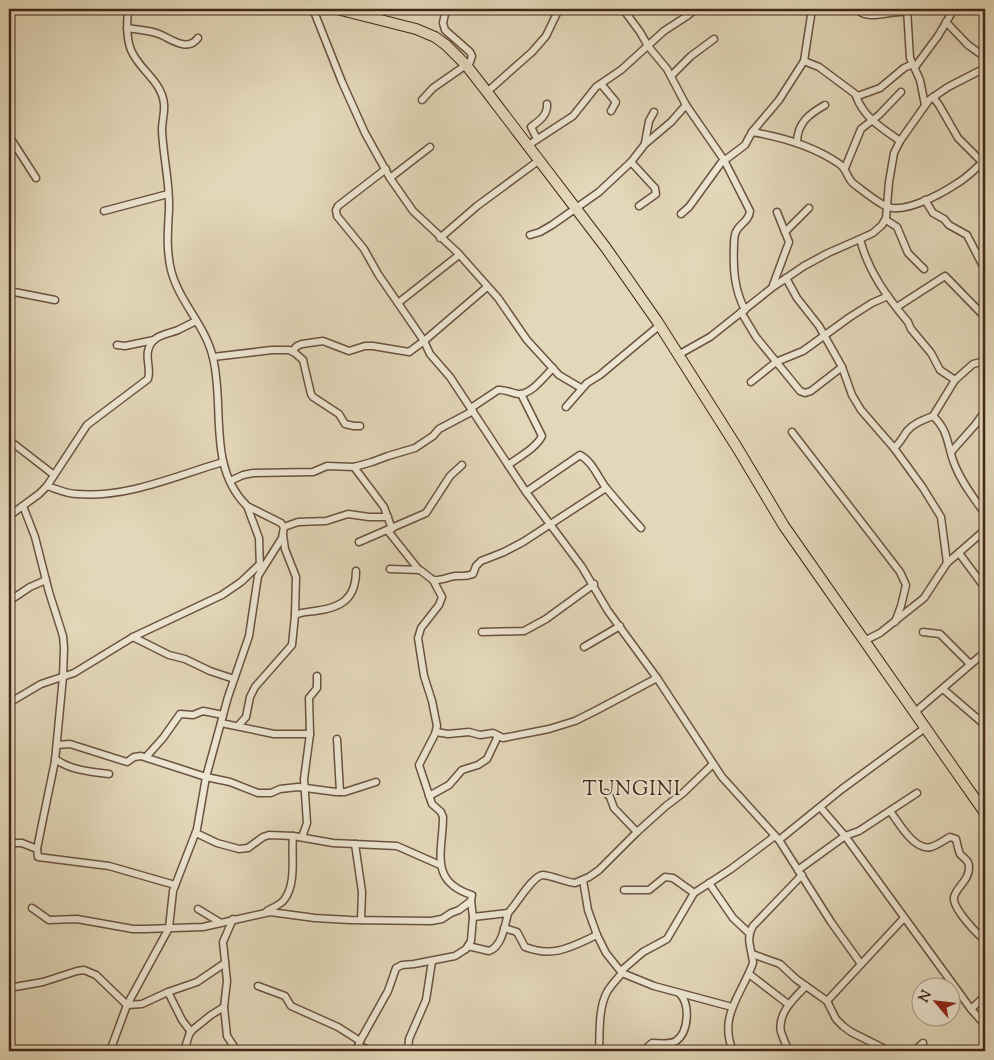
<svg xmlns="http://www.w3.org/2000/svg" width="994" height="1060" viewBox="0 0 994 1060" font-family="'Sorts Mill Goudy',serif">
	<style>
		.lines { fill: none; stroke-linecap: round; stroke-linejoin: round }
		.minor-casing { stroke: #6b5240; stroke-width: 9 }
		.primary-casing { stroke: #432618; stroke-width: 12 }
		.minor { stroke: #ece5d1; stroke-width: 6 }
		.primary { stroke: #e2d7b8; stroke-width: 10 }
		.labels { text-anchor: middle; stroke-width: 4; stroke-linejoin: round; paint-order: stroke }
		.quarter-label { font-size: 20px; letter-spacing: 1px; fill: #432618; stroke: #ece5d1 }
	</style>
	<rect width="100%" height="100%" fill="#e2d7b8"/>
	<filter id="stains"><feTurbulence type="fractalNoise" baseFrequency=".004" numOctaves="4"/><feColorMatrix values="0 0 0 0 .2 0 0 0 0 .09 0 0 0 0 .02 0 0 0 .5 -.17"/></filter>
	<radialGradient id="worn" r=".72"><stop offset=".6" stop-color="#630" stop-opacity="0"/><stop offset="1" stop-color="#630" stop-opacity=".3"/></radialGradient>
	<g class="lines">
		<g class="minor-casing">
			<g id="minor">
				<path d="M313 9 342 82 365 133 390 178 413 211 458 253 498 298 527 340 559 375 581 388"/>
				<path d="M446 9 443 23 445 30 470 52 472 56 468 68"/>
				<path d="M623 9 640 32 648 46 667 69 686 105 724 160 750 211C749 221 741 223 737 230 734 234 734 240 734 245 733 268 734 289 745 310"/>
				<path d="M857 9C867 22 892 10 907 12"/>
				<path d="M907 9 910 58 920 80 925 105"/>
				<path d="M9 13 12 9"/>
				<path d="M687 16 696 9"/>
				<path d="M946 22 968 45 985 57"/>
				<path d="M127 28C138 30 149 30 159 34 170 38 187 53 198 38"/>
				<path d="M804 61 812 9"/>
				<path d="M915 67 938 36 954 9"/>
				<path d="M671 76 691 56 714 39"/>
				<path d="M601 84 616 102 611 111"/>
				<path d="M487 92 532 52 546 36 559 9"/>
				<path d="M856 96C864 118 882 128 900 141"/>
				<path d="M933 97 939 105 958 138 985 165"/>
				<path d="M422 100 433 88 466 65"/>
				<path d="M752 132C782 137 813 146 838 163 848 169 846 178 854 184 862 190 879 204 888 207 906 213 941 194 956 184 967 178 976 168 985 160"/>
				<path d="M9 136 36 178"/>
				<path d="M537 139 531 127C539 121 548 115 547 104"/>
				<path d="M645 143 649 121 654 112"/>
				<path d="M797 143C797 123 809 114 825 105"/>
				<path d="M527 146 573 116 596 87 621 70 664 31 687 16 688 13 685 9"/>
				<path d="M631 162 655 188 656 194 639 206"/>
				<path d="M845 168 861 129 879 115 901 92"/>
				<path d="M386 169 338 206 336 210 337 216 364 249 378 274 424 341 430 354 450 377 526 492 582 567 608 611 657 678 722 777 779 840 831 922 861 964"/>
				<path d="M390 178 430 147"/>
				<path d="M925 200 933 213 944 219 949 225 967 235 985 270"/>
				<path d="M104 211 168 194"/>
				<path d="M681 214 689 207 721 163 745 145 752 132 779 100 804 61 819 67 858 96 880 88 904 68 913 64"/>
				<path d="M886 220 897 227 908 253 924 269"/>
				<path d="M785 232 809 208"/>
				<path d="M530 235 540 232 552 225 599 192 631 162 645 144 671 122 686 105"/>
				<path d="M440 238 477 206 538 161"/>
				<path d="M860 239C868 271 887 297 908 322L911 329 931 353 940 370 955 380"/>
				<path d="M786 278 797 298 819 326 842 367 852 395 861 410 894 448 923 488 941 517 947 563"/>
				<path d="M773 285 789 242 777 212"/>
				<path d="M9 291 55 300"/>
				<path d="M398 303 459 255"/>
				<path d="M897 307 945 276 983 315"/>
				<path d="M741 312 756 337 800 391 805 393 811 391 842 367"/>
				<path d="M117 345 125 346 154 340"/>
				<path d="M292 351 297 346 302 344 323 341 349 351 365 346H373L409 352 424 341 487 287"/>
				<path d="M678 355 710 337 773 287 804 266 828 253 860 239 873 233 882 225 886 218 889 182 894 153 900 141 929 100 948 87 985 68"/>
				<path d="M213 357 272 350H289L295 353 303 360 311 394 313 397 339 414 345 424 354 426H360"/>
				<path d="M751 382 776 362 803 351 850 317 872 303 888 296"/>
				<path d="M566 407 587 383 600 375 660 325"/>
				<path d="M471 408 498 390C505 389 511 393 518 394 531 395 544 377 553 368"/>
				<path d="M933 416C949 431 947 445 954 463 961 482 974 498 985 514"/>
				<path d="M792 432 900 572 906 585 901 606 895 622"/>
				<path d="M14 444 54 475"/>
				<path d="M894 448C900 443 902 438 907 431 914 423 923 420 933 416L955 380 973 364 985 361"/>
				<path d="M951 452 975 425 985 411"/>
				<path d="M508 465C519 457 536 448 542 436L521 394"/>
				<path d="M354 467 384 507 392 529"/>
				<path d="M230 481 243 475 253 473 313 472 327 466 354 467 372 462 388 456 415 448 433 436 439 429 473 411"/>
				<path d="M47 486C57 489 67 494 77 494 128 498 175 476 223 462"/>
				<path d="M526 492 580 455C593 462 598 478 607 489 618 502 629 515 641 528"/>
				<path d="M23 506 35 537 49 592 63 636 64 648 63 677 55 761 42 824 37 849 38 857 109 866 175 885"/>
				<path d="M247 506 259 538 260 569"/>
				<path d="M9 516 39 494 47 486 87 425 148 379C151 369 146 360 148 351 151 335 166 335 178 330 184 327 190 324 196 321"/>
				<path d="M284 527 298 522 326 521 348 514 369 517H388"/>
				<path d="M388 531 419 570"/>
				<path d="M283 535 285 549 296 577 295 615"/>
				<path d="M359 542 426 513 450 476 462 465"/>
				<path d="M959 553 985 588"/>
				<path d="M390 569 420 570 433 580 442 597 439 605 421 628 418 638 424 676 432 701 437 726 435 734 419 765 432 804 441 812 443 817C443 851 428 881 472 895L471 901"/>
				<path d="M433 580C441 581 448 577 455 576 462 576 466 577 473 574L476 566 481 561 504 552 523 542 606 488"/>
				<path d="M9 601 30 587 46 580"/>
				<path d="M482 632 524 631 546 619 594 584"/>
				<path d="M923 632 940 634 970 664"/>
				<path d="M133 637 169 655 185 659 210 671 234 679"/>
				<path d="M864 641 880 633 924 598 947 563 985 530"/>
				<path d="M584 647 620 626"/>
				<path d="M943 689 985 725"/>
				<path d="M9 703 41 684 74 673 133 637 222 595 241 582 260 564"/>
				<path d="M914 713 985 652"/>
				<path d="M221 723 274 734H310"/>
				<path d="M238 726 246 717 250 697 255 687 292 645 295 615C301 612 308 612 315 611 341 608 356 599 356 571"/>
				<path d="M436 732 448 734 469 732 480 735 493 733 503 738 549 729 575 721 597 710 657 678"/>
				<path d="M337 739 340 792"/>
				<path d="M57 745 70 744 127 762 134 757 141 756 206 777 230 782 258 793H271L280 789 298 787 336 792H345L376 782"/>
				<path d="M146 757 163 738 180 714 193 715 203 711 223 715"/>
				<path d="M55 759C70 770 91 772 109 774"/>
				<path d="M606 793 610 797 614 808 637 832"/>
				<path d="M429 796 449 785 462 770 478 765 487 759 498 736"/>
				<path d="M820 807 845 836 971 1009 985 1025"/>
				<path d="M890 811C899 823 914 851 931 847 938 845 944 840 950 837L956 839C957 843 958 849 960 854 963 858 969 860 969 866 970 880 957 886 954 897 952 908 977 934 985 940"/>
				<path d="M196 833 217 843 239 849 248 848 263 837 269 835 293 836 333 843 397 846 440 865"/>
				<path d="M302 837 307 823 304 779 310 734 309 698 317 688V676"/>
				<path d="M779 840 842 789 925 728"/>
				<path d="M9 843H22L37 849"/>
				<path d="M355 844 362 892 361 920"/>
				<path d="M798 870 845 836 859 831 917 793"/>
				<path d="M583 880 588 910 597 935 606 953 622 973C617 979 611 985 607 992 598 1009 600 1033 599 1051"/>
				<path d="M709 883 733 918 749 933"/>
				<path d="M624 890H649L665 877 673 878 694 893"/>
				<path d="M32 908 49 920 77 919 133 929H145L203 927 270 912 315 918 350 920 431 921 442 919 451 913 459 910 471 901 473 917 471 941 466 949 455 956 414 964 402 965 396 968 388 991 360 1041 356 1051"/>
				<path d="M198 909 221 923"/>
				<path d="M267 911C272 908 280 905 284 900 297 883 291 856 293 836"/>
				<path d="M473 917 508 913C516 905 533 875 543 875 554 876 565 882 575 883L589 877 599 870 637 832 666 806 683 793 713 764"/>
				<path d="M233 919 223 942 227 981 224 1007 227 1036 237 1051"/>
				<path d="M504 928 517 932 525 947C554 958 571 947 597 935"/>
				<path d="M468 946 489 951C502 947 505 925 508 913"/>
				<path d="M752 954 780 964 796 979 827 1001 836 1019 843 1026 851 1032 889 1051"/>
				<path d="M621 971 643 952 667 939 694 893 731 869 775 836"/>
				<path d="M622 973 654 986 732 1007"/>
				<path d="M749 974 788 1004"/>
				<path d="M258 986 285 996 291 1006 338 1027 360 1041"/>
				<path d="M9 988 43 982 77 971 84 970 96 975 127 1005 142 1004 168 992 197 982 225 963"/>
				<path d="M168 992 182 1020 191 1032"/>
				<path d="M827 1001 903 919"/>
				<path d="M971 1009 985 996"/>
				<path d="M359 1046 373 1051"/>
				<path d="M110 1051 127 1005 169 928 173 891 197 829 206 777 228 697 249 636 258 576 282 538 284 527 281 523 247 506C207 467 225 407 213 358 206 326 179 302 171 270 166 249 168 230 169 209 170 183 163 157 162 130 162 121 165 112 164 104 162 81 139 70 131 50 126 37 127 22 128 9"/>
				<path d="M184 1051 190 1032 211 1015 224 1007"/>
				<path d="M408 1051 409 1039 426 1000 432 961"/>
				<path d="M643 1051 652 1043C660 1043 669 1045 676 1041 689 1032 690 1004 680 994"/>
				<path d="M733 1051C718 1016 742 994 753 963 752 949 745 939 753 926L802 875"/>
				<path d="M789 1051C786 1045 783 1038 781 1032 777 1014 794 998 806 986"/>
				<path d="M914 1051 923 1043"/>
				<path d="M985 1051V1050"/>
			</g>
		</g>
		<g class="primary-casing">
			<path id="primary" d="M337 9 416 29 435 37 446 45 466 65 487 92 606 248 657 321 738 449 784 526 985 813"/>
		</g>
		<use href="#minor" class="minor"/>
		<use href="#primary" class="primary"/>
	</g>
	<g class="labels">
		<g class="quarter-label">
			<text x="632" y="795">TUNGINI</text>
		</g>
	</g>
	<rect width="994" height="1060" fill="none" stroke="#e2d7b8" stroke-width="30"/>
	<rect x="10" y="10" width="974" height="1040" fill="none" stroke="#432618" stroke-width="2.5"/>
	<rect x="15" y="15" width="964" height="1030" fill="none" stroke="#432618"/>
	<g transform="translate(936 1002) rotate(298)"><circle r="24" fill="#ece5d1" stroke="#a89987"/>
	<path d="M0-4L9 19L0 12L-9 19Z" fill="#8f2418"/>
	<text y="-8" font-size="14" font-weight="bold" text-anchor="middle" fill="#432618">N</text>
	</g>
	<rect width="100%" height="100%" filter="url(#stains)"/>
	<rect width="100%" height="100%" fill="url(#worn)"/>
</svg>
